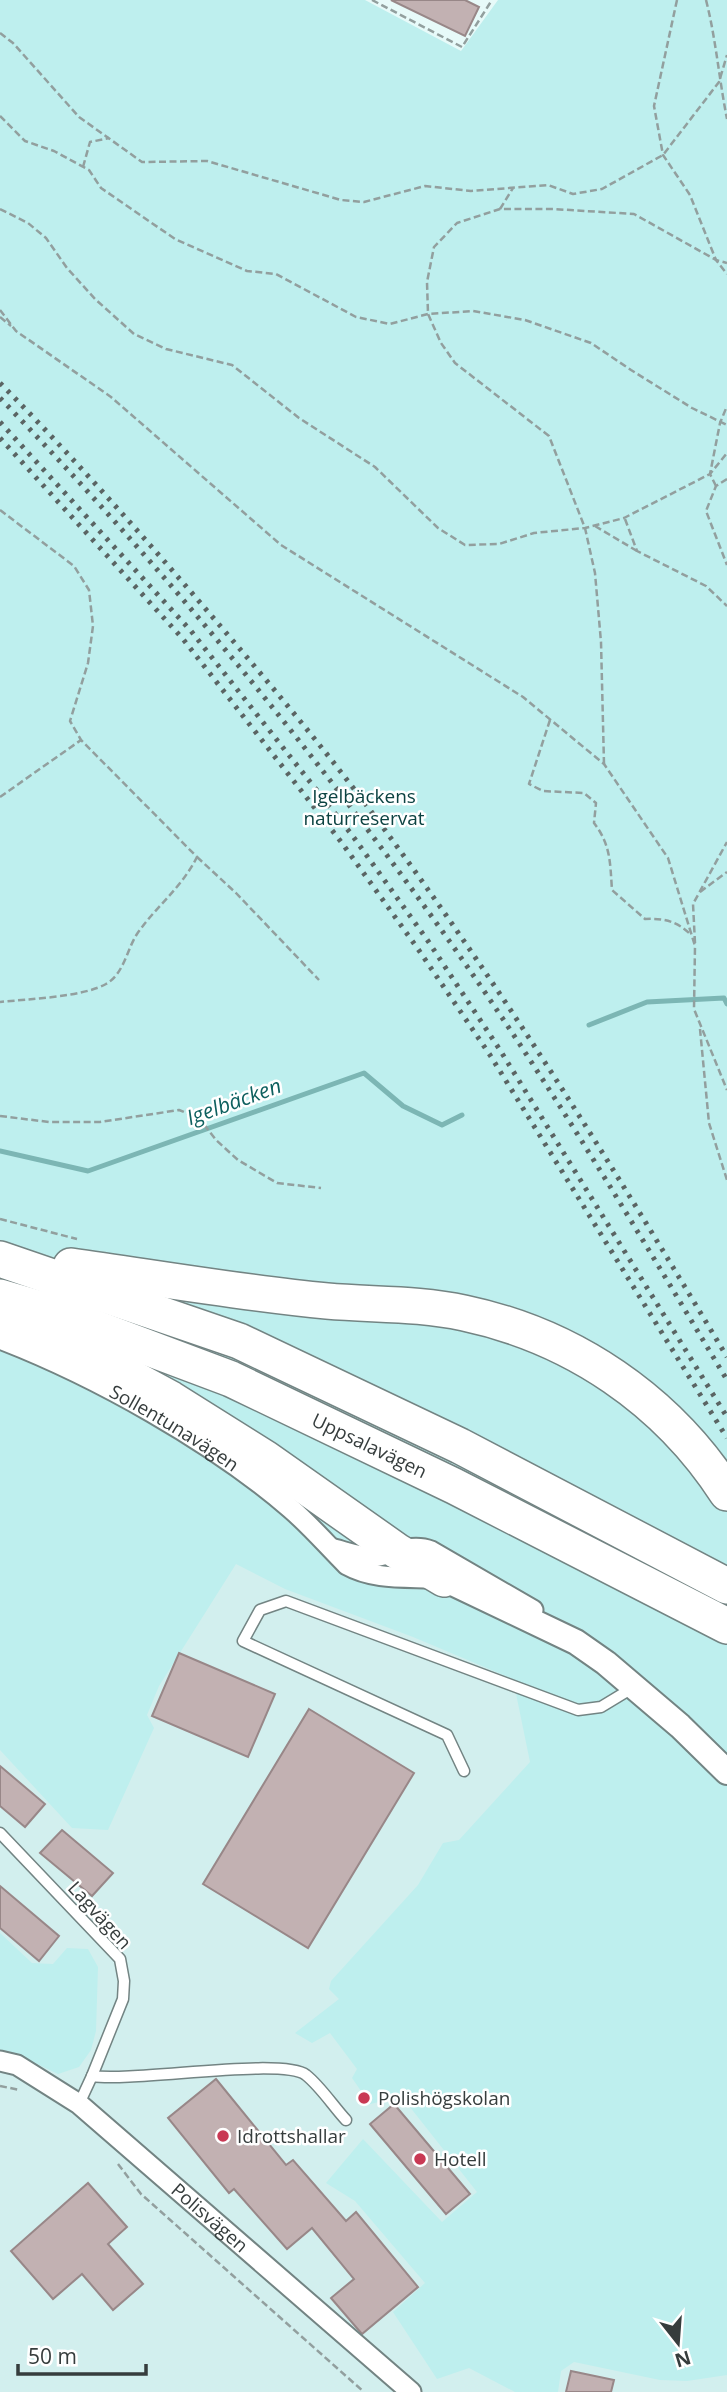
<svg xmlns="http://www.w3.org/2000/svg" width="727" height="2392" viewBox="0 0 727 2392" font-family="'Open Sans',sans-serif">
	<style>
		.built { fill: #d2efee }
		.green { fill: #beefee }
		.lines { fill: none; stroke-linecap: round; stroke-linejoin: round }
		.stream { stroke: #7cb6b4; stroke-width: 5 }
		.building { fill: #c2b1b2; stroke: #988788; stroke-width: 2 }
		.service-casing { stroke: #738483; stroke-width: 13 }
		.minor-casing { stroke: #738483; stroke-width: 23 }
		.tertiary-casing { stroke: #738483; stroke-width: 28 }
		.motorway-casing { stroke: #738483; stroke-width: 38 }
		.path { stroke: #929f9e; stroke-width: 2.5; stroke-dasharray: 7 3.5; stroke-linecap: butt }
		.service { stroke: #fff; stroke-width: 10 }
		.minor { stroke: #fff; stroke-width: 19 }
		.tertiary { stroke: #fff; stroke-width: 24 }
		.motorway { stroke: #fff; stroke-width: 35 }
		.rail { stroke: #5a6463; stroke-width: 5; stroke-dasharray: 3.5 7; stroke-linecap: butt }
		.poi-dot { fill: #c93954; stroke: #fff; stroke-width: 2.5 }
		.labels { text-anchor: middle; stroke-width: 5; stroke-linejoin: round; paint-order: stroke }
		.park-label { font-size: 19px; fill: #0c4342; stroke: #fff }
		.street-label { font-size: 19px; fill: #363d3d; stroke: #fff }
		.poi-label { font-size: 19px; fill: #363d3d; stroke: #fff; text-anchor: start }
		.water-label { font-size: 21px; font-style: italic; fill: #0e605f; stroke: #fff }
	</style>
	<rect width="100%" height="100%" fill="#e7faf9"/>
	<path class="built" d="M0 1368 727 1804V2392H0Z"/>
	<g class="green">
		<path d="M0 0H365L461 51 498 0H727V2375L687 2381 660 2380 574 2362 561 2371 558 2392H515L469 2368 437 2379 393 2312 425 2283 355 2201 326 2183 363 2139 442 2222 477 2192 402 2097 370 2104 352 2078 357 2069 330 2033 312 2043 295 2033 339 1999 329 1989 331 1981 418 1885 443 1843 459 1840 530 1762 513 1679 413 1637 285 1589 236 1564 159 1686 147 1715 154 1728 108 1830 72 1828 0 1750Z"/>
		<path d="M0 1933 32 1963 53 1964 67 1948 88 1949 98 1967 96 2031 91 2050 79 2067 58 2074 14 2053 0 2051Z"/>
	</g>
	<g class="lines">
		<g class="stream">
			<path d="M589 1025 647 1002 724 998 727 1004"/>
			<path d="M0 1151 88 1171 364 1073 403 1106 442 1125 462 1115"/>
		</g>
	</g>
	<g class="building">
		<path d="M391 0H465L479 7 465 36Z"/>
		<path d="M179 1653 275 1694 248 1757 152 1716Z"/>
		<path d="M309 1709 414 1773 308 1948 203 1884Z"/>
		<path d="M0 1766 45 1804 25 1827 0 1806Z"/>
		<path d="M62 1830 113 1873 92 1896 40 1853Z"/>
		<path d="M0 1886 59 1936 39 1961 0 1928Z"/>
		<path d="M216 2079 286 2165 293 2160 346 2221 356 2212 418 2287 362 2334 331 2298 354 2279 312 2228 287 2249 234 2189 229 2193 168 2118Z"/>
		<path d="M394 2104 470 2194 446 2214 370 2124Z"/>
		<path d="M88 2183 127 2227 108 2244 143 2284 113 2310 82 2274 53 2299 11 2251Z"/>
		<path d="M571 2371 614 2380 611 2392H566Z"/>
	</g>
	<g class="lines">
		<g class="service-casing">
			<g id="service">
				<path d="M464 1771 447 1735 243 1641 260 1610 286 1601 578 1710 601 1707 634 1687"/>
				<path d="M0 1833 120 1959 124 1981 123 1999 92 2076 79 2104"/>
				<path d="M92 2076C135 2082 282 2057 306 2075 321 2087 333 2106 346 2120"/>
			</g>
		</g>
		<g class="minor-casing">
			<g id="minor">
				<path id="s1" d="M0 1339C96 1376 212 1441 290 1508 310 1525 328 1546 347 1565 372 1579 401 1577 430 1578"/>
				<path d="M334 1549C346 1552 358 1557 372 1557 393 1555 410 1543 431 1551L533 1610"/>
				<path id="s2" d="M0 2061 17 2065 79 2104 411 2392"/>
			</g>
		</g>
		<g class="tertiary-casing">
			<path id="tertiary" d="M444 1579 576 1642 606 1663 680 1726 727 1772"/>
		</g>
		<g class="motorway-casing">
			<g id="motorway">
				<path d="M0 1259 239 1341 460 1446 727 1586"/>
				<path d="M71 1266C156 1278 242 1293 327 1301 373 1305 419 1303 464 1313 573 1336 667 1400 727 1493"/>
				<path id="s3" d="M0 1297 58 1314 231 1379 454 1486 727 1626"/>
				<path d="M6 1318 97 1359 171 1399 265 1458 397 1551 444 1579"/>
			</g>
		</g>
		<g class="path">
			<path d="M372 0 462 47 492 0"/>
			<path d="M677 0 654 106 663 155 690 195 716 260 727 274"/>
			<path d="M706 0C716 39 719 79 727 119"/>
			<path d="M0 33 13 43 79 117 142 162 207 161 341 200 364 202 425 186 471 191 548 185 573 194 602 189 663 155 719 82 727 55"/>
			<path d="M0 116 25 141 54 151 89 170 101 188 175 239 247 271 276 274 356 317 390 324 428 314 473 311 525 320 591 343 631 370 692 408 727 425"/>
			<path d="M83 167 90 142 109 138"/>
			<path d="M0 209 28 223 46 238 67 268 95 299 134 334 166 349 232 365 299 418 375 467 438 528 465 545 499 544 534 533 585 528 624 518 710 474 720 423 727 406"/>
			<path d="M500 209 513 188"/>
			<path d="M0 310 16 331 111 397 281 545 523 697 604 764 668 858 695 946 694 1009 727 1090"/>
			<path d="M0 317 11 326"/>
			<path d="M727 479 716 486 706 511 727 565"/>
			<path d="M716 486 710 474 727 453"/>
			<path d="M0 510 74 566 89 590 93 626 88 663 70 721 81 740 197 857C180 890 157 905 137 934 127 949 124 974 106 984 83 997 28 999 0 1002"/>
			<path d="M625 519 637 551 706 586 727 606"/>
			<path d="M595 526 637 551"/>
			<path d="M550 720 529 784 543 791 584 793 596 803 594 823C611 845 610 863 612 890L645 919C663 918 677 921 690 934"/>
			<path d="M604 764 601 642 595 573 585 528 549 436 455 363 441 343 428 314 427 282 434 247 457 223 500 209H553L634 214 716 260 727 263"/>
			<path d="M0 797 81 740"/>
			<path d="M197 857 236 893 319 980"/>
			<path d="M700 892 727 872"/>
			<path d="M695 943 693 904 727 842"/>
			<path d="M700 1029 709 1123 727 1180"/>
			<path d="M0 1116 49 1122H100L179 1110 199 1118 216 1140 238 1160 277 1183 321 1188"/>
			<path d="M0 1219 77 1239"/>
			<path d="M0 2086 20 2090"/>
			<path d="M118 2164 141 2194 364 2392"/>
		</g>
		<use href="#service" class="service"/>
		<use href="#minor" class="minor"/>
		<use href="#tertiary" class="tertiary"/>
		<use href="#motorway" class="motorway"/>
		<g class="rail">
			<path d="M0 383C77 461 150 544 222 628 275 690 327 752 376 818 504 990 617 1173 727 1357"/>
			<path d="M0 398C160 564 306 741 440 928 544 1073 635 1227 727 1380"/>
			<path d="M0 422 191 631 352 835 428 941 500 1050 727 1417"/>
			<path d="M0 438 183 639 342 843 418 949 490 1055 727 1438"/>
		</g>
	</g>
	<g class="poi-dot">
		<circle cx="364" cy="2098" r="7"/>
		<circle cx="223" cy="2136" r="7"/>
		<circle cx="420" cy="2159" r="7"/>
	</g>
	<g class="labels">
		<g class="park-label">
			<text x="364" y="803">Igelbäckens<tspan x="364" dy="22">naturreservat</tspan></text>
		</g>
		<g class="street-label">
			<text dy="7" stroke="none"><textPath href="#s1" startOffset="196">Sollentunavägen</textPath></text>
			<text dy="7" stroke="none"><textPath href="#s3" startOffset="399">Uppsalavägen</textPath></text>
			<text transform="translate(100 1915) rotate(48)" y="7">Lagvägen</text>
			<text dy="7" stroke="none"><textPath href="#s2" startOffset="264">Polisvägen</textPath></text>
		</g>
		<g class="poi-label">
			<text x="378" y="2105">Polishögskolan</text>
			<text x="237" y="2143">Idrottshallar</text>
			<text x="434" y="2166">Hotell</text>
		</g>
		<g class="water-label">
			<text transform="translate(234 1102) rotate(-20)" y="7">Igelbäcken</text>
		</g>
	</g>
	<g transform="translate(678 2343) rotate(163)" stroke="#ffffff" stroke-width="5" paint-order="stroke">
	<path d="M0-5L12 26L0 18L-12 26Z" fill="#363d3d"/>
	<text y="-10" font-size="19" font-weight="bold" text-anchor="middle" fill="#363d3d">N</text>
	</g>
	<path d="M18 2364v10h128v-10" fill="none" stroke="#363d3d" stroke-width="3.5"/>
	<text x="28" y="2364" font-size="21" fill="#363d3d" stroke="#ffffff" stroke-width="5" paint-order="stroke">50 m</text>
</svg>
